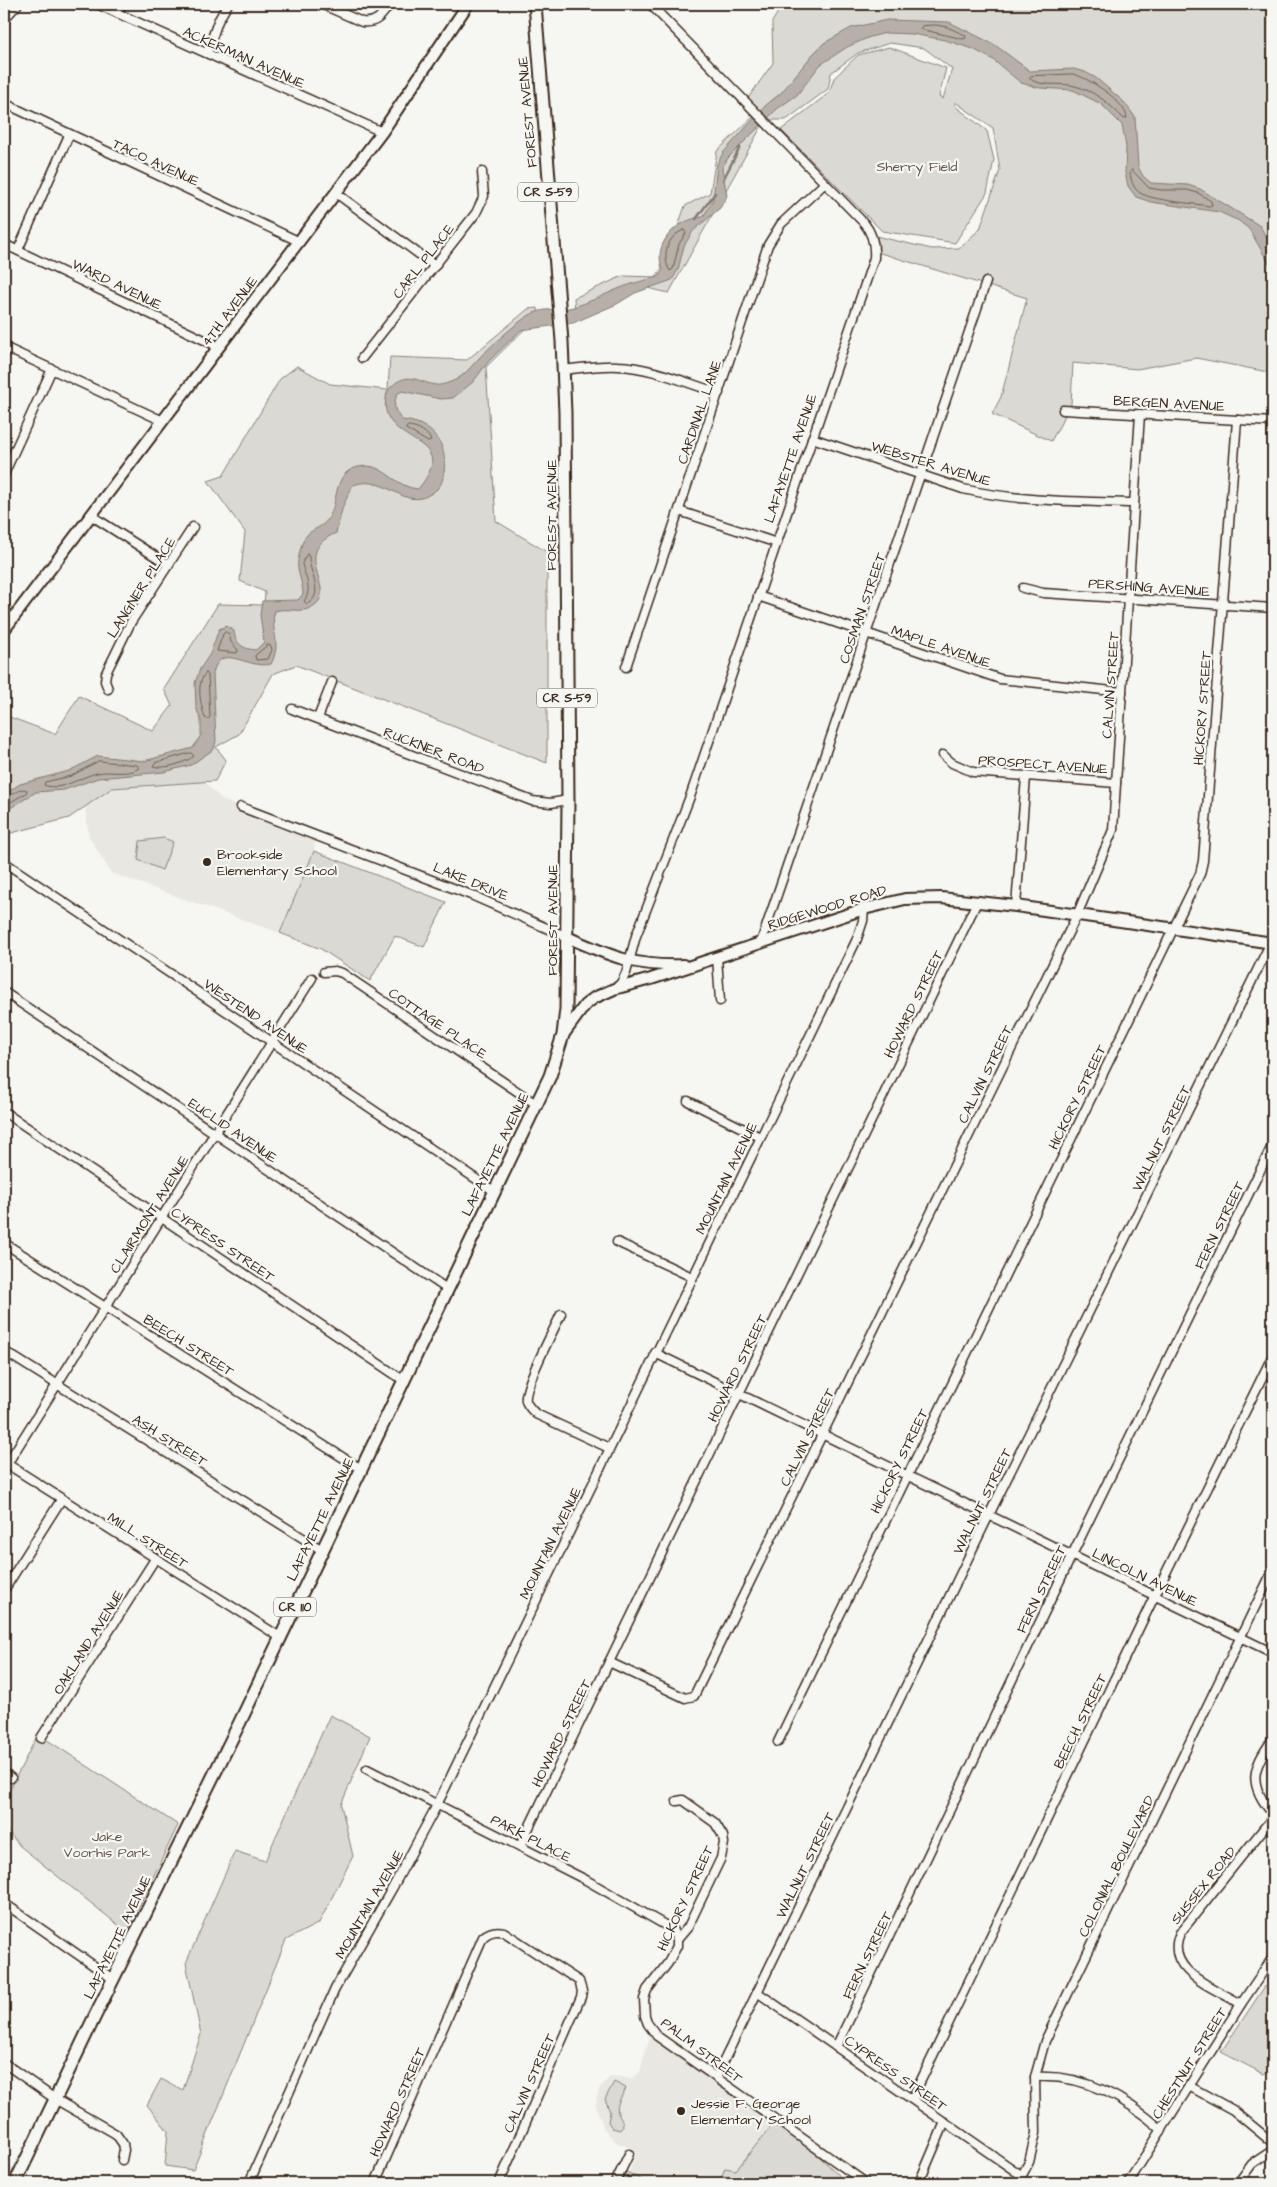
<svg xmlns="http://www.w3.org/2000/svg" width="1277" height="2187" viewBox="0 0 1277 2187" font-family="'Architects Daughter',sans-serif">
	<style>
		.built { fill: #e8e7e2 }
		.green { fill: #dad9d3; stroke: #8a8278 }
		.water { fill: #b6b0a9; stroke: #857a71 }
		.lines { fill: none; stroke-linecap: round; stroke-linejoin: round }
		.shore { stroke: #6c6056; stroke-width: 1 }
		.stream { stroke: #857a71; stroke-width: 2.5 }
		.street-casing { stroke: #3b2a1e; stroke-width: 11 }
		.secondary-casing { stroke: #3b2a1e; stroke-width: 14 }
		.primary-casing { stroke: #3b2a1e; stroke-width: 15 }
		.street { stroke: #f6f6f2; stroke-width: 8 }
		.secondary { stroke: #f6f6f2; stroke-width: 10 }
		.primary { stroke: #f6f6f2; stroke-width: 11 }
		.poi-dot { fill: #3b2a1e; stroke: #f6f6f2; stroke-width: 2 }
		.labels { text-anchor: middle; stroke-width: 4.5; stroke-linejoin: round; paint-order: stroke }
		.shield { fill: #f6f6f2; stroke: #73675e; stroke-width: 1 }
		.shield-label { font-size: 12px; font-weight: bold; fill: #3b2a1e }
		.street-label { font-size: 14px; fill: #3b2a1e; stroke: #f6f6f2 }
		.park-label { font-size: 14px; fill: #63564b; stroke: #f6f6f2 }
		.poi-label { font-size: 14px; fill: #3b2a1e; stroke: #f6f6f2; text-anchor: start }
	</style>
	<rect width="100%" height="100%" fill="#f6f6f2"/>
	<filter id="ink" filterUnits="userSpaceOnUse"><feTurbulence type="fractalNoise" baseFrequency=".02" numOctaves="2"/><feDisplacementMap in="SourceGraphic" scale="10" xChannelSelector="R" yChannelSelector="G"/><feConvolveMatrix kernelMatrix="1 2 1 2 8 2 1 2 1" color-interpolation-filters="sRGB"/></filter>
	<g filter="url(#ink)">
		<g class="built">
			<path d="M204 781 222 800 316 835 314 851 280 933 111 873 89 836 85 806 112 788Z"/>
			<path d="M653 2032 771 2116 839 2175 834 2183H624L636 2155 631 2148 616 2142 604 2129 596 2106 597 2097 600 2088 611 2076 633 2078 640 2072 646 2048Z"/>
		</g>
		<g class="green">
			<path d="M783 4H1273V373L1196 358 1137 369 1073 363 1071 405 1051 441 992 414 1001 397 1027 298 874 251 871 235 932 249 959 248 980 229 1000 170 993 128 955 102V106L987 131 994 160 987 193 955 243 882 231 781 130 829 93 834 78 858 55 889 47 946 68 939 97 943 99 952 69 924 48 890 43 858 53 831 73 828 89 786 120H765L669 293 643 287 575 310 574 298 623 276 656 277 666 261 685 206 710 193 717 151 756 114 746 101 773 63 772 22Z"/>
			<path d="M538 308 539 319H535L486 367 496 521 547 552V763L296 665 273 674 239 734 216 747 226 760 215 781 112 788 69 818 4 835V715L55 734 79 696 153 731 172 706 164 689 218 604 264 605 265 592 240 581 245 532 208 481 223 476 280 379 297 366 330 384 388 390 390 357 467 360 528 309Z"/>
			<path d="M164 838 173 842 162 870 138 860 140 841Z"/>
			<path d="M314 851 446 902 424 947 395 936 370 981 321 949 280 933Z"/>
			<path d="M330 1715 370 1736 341 1805 353 1856 319 1923 286 1940 193 2170 165 2166 168 2131 147 2105 161 2079 183 2090 201 2034 186 1963 235 1851 265 1861Z"/>
			<path d="M38 1734 178 1825 127 1932 20 1846 5 1828 4 1801Z"/>
			<path d="M1265 1986 1273 1990V2067L1264 2074 1221 2052Z"/>
			<path d="M614 2082 626 2088C622 2096 615 2105 618 2113 620 2119 623 2120 623 2126L620 2130 612 2128 608 2122 610 2112 605 2099Z"/>
			<path d="M778 2118 839 2175 834 2183H719L725 2168 736 2170Z"/>
			<path d="M619 2168 648 2183H613Z"/>
		</g>
		<path class="water" d="M887 20 949 22 995 45 1030 71 1074 69 1085 72 1096 78 1124 102 1135 117 1138 167 1143 176 1151 183 1188 185 1200 189 1260 226 1273 249V270L1249 229 1239 221 1219 212 1151 202 1136 197 1128 186 1125 173 1126 147 1122 125 1101 104 1073 90 1040 88 1021 83 992 59 973 49 945 40 912 34 886 33 870 37 847 47 820 65 797 95 777 109 728 158 722 168 727 196 720 208 693 231 684 246 678 270 672 280 635 293 617 304 573 323 521 330 489 361 473 382 453 398 441 399 402 391 397 394C393 406 394 411 402 420 430 422 449 443 444 472 443 479 442 484 437 489 405 518 390 472 353 485L343 506 336 533C288 554 341 591 312 607 301 614 288 607 275 611 269 630 283 641 271 664 247 670 221 641 213 673L216 741 214 749 191 765 164 772 98 778 64 790 36 792 4 812V794L20 784 69 771 98 756 144 761 193 748 201 735V721L196 707 195 683 200 669 210 654 219 629 227 626 234 631C235 644 243 649 256 650L264 642 260 615 262 601 298 600 303 594C303 583 296 570 298 561 299 554 302 541 306 536 312 529 323 527 328 519 341 499 330 467 367 466 385 466 397 488 418 489 466 432 372 448 387 393 388 389 393 385 397 382 411 373 421 383 436 385 441 386 452 382 457 379 467 373 474 363 482 355 496 342 512 326 528 316 540 308 555 310 569 308 583 305 597 298 611 292 626 285 641 281 658 277L663 270C651 244 677 219 703 217L713 200 717 164 723 153 766 105 781 93 813 54 824 43 851 28Z"/>
		<g class="lines">
			<g class="shore">
				<path d="M936 25 947 27 965 35 966 38 963 39 920 29 922 26Z"/>
				<path d="M1073 74C1089 78 1125 101 1127 118L1124 119C1110 104 1095 91 1075 86 1061 82 1040 88 1029 78L1031 76Z"/>
				<path d="M1132 170 1149 188 1161 190H1187L1198 193 1211 201 1212 205 1209 206C1192 203 1154 201 1140 193 1133 188 1131 180 1130 173Z"/>
				<path d="M684 230 686 233 679 244 673 269 670 271C661 256 667 236 684 230Z"/>
				<path d="M408 426C417 426 429 433 431 441L428 442 406 429Z"/>
				<path d="M307 554 309 556C308 571 326 595 307 604L304 601C313 589 305 577 302 564Z"/>
				<path d="M226 632 229 634 231 642 238 650 237 653 217 651 223 634Z"/>
				<path d="M268 645 271 646 272 650 268 659 256 660 255 656Z"/>
				<path d="M206 673 208 675 210 717 208 719 205 718C201 705 195 683 206 673Z"/>
				<path d="M191 753 194 756C186 763 163 770 153 766L155 763Z"/>
				<path d="M99 761 137 765 139 768C129 776 109 770 97 773 80 777 61 792 44 785L45 782 71 776Z"/>
				<path d="M4 798 22 789 27 790 26 793 4 806"/>
			</g>
			<g class="stream">
				<path d="M723 180 740 147"/>
				<path d="M696 219 715 193"/>
			</g>
			<g class="street-casing">
				<g id="street">
					<path d="M97 4 382 132"/>
					<path d="M321 4 362 22C377 24 382 15 390 4"/>
					<path d="M117 13 122 4"/>
					<path d="M4 19 18 4"/>
					<path d="M207 53 218 21 228 4"/>
					<path d="M4 103 298 241"/>
					<path d="M336 193 435 266"/>
					<path d="M4 244 219 347"/>
					<path d="M18 250 69 135"/>
					<path d="M4 347 163 421"/>
					<path d="M362 358 476 213 484 196 482 172"/>
					<path d="M563 370C581 368 600 365 618 366 652 367 686 383 719 393"/>
					<path d="M1063 410 1273 422"/>
					<path d="M812 438 963 489C1020 502 1077 501 1134 503"/>
					<path d="M4 474 52 369"/>
					<path d="M679 511 777 543"/>
					<path d="M92 516 169 565"/>
					<path d="M1023 588 1043 593 1273 608"/>
					<path d="M758 596 1000 679 1122 692"/>
					<path d="M626 667 768 245 781 224 825 183"/>
					<path d="M108 689 105 681 106 673 131 622 193 527"/>
					<path d="M292 709 532 801 551 803 568 800"/>
					<path d="M318 718 332 682"/>
					<path d="M943 755 952 763 973 772 1116 783"/>
					<path d="M241 807 471 895 567 937"/>
					<path d="M4 862 494 1191"/>
					<path d="M1016 906 1026 777"/>
					<path d="M761 942 986 282"/>
					<path d="M717 957 720 1001"/>
					<path d="M324 972 335 971 342 973 536 1104"/>
					<path d="M616 988 621 983 626 973 636 936 691 794 874 258C875 245 873 234 864 223L650 4"/>
					<path d="M4 992 447 1289"/>
					<path d="M688 1101 760 1137"/>
					<path d="M4 1112 403 1380"/>
					<path d="M617 1242 692 1277"/>
					<path d="M4 1243 361 1469"/>
					<path d="M561 1314C554 1330 523 1387 526 1401 528 1407 532 1410 536 1414L609 1448"/>
					<path d="M4 1351 322 1550"/>
					<path d="M655 1353 1273 1653"/>
					<path d="M4 1462 280 1637"/>
					<path d="M7 1464 312 978"/>
					<path d="M4 1590 61 1500"/>
					<path d="M609 1662 685 1698 694 1696 1077 915 1113 830 1140 414"/>
					<path d="M41 1738 155 1559"/>
					<path d="M1273 1739C1252 1768 1247 1784 1273 1814"/>
					<path d="M778 1742 1200 874 1203 861 1237 420"/>
					<path d="M367 1769 586 1880 672 1929 677 1940"/>
					<path d="M4 1773 11 1778"/>
					<path d="M677 1801 683 1800 715 1823 723 1836 724 1843 721 1858 688 1927 677 1940V1946L668 1963 647 1990 644 1999 645 2016 648 2024 657 2036 866 2183"/>
					<path d="M520 1846 977 902"/>
					<path d="M4 1903 113 1979"/>
					<path d="M757 1992 1021 2175"/>
					<path d="M1241 2004C1215 1988 1163 1971 1180 1933L1273 1817"/>
					<path d="M836 2047 1072 1555 1273 1144"/>
					<path d="M4 2063 55 2099 116 2134 123 2144 124 2150 122 2160"/>
					<path d="M716 2077 989 1515 1273 938"/>
					<path d="M1035 2077C1085 2074 1126 2098 1162 2130"/>
					<path d="M1189 2086 1233 2110 1273 2143"/>
					<path d="M912 2099 1155 1595 1273 1355"/>
					<path d="M249 2183 335 1989 393 1887 437 1805 857 939 863 921 864 909"/>
					<path d="M375 2183 483 1937C490 1931 496 1930 504 1932L579 1981 582 1991 581 1997 499 2183"/>
					<path d="M615 2183 629 2154"/>
					<path d="M919 2183 945 2122"/>
					<path d="M1018 2183 1029 2162 1036 2133 1035 2077 1045 2041 1273 1570"/>
					<path d="M1128 2183 1241 2004 1273 1957"/>
					<path d="M1238 2183 1252 2164 1273 2150"/>
				</g>
			</g>
			<g class="secondary-casing">
				<g id="secondary">
					<path d="M4 630 382 132 468 4"/>
					<path d="M567 937C610 956 635 967 683 965"/>
					<path d="M563 1035 585 1005 594 998 614 989 651 979 864 909 905 899 941 898 1016 906 1273 943"/>
				</g>
			</g>
			<g class="primary-casing">
				<path id="primary" d="M15 2183 94 2018 240 1722 550 1076 563 1035 566 1009 568 800 565 413 562 341 535 4"/>
			</g>
			<use href="#street" class="street"/>
			<use href="#secondary" class="secondary"/>
			<use href="#primary" class="primary"/>
		</g>
	</g>
	<g class="poi-dot">
		<circle cx="207" cy="862" r="5"/>
		<circle cx="681" cy="2111" r="5"/>
	</g>
	<g class="labels">
		<g class="shield">
			<rect x="518" y="182.5" width="60" height="19" rx="4"/>
			<rect x="537" y="688.5" width="60" height="19" rx="4"/>
			<rect x="274" y="1597.5" width="42" height="19" rx="4"/>
		</g>
		<g class="shield-label">
			<text x="548" y="196">CR S-59</text>
			<text x="567" y="702">CR S-59</text>
			<text x="295" y="1611">CR 110</text>
		</g>
		<g class="street-label">
			<text transform="translate(244 57) rotate(24)" y="5">ACKERMAN AVENUE</text>
			<text transform="translate(527 112) rotate(-95)" y="5">FOREST AVENUE</text>
			<text transform="translate(156 162) rotate(25)" y="5">TACO AVENUE</text>
			<text transform="translate(423 261) rotate(-52)" y="5">CARL PLACE</text>
			<text transform="translate(117 284) rotate(26)" y="5">WARD AVENUE</text>
			<text transform="translate(229 311) rotate(-53)" y="5">4TH AVENUE</text>
			<text transform="translate(1169 403) rotate(3)" y="5">BERGEN AVENUE</text>
			<text transform="translate(699 412) rotate(-71)" y="5">CARDINAL LANE</text>
			<text transform="translate(790 458) rotate(-71)" y="5">LAFAYETTE AVENUE</text>
			<text transform="translate(931 463) rotate(17)" y="5">WEBSTER AVENUE</text>
			<text transform="translate(551 515) rotate(-90)" y="5">FOREST AVENUE</text>
			<text transform="translate(141 587) rotate(-58)" y="5">LANGNER PLACE</text>
			<text transform="translate(1149 587) rotate(4)" y="5">PERSHING AVENUE</text>
			<text transform="translate(862 608) rotate(-71)" y="5">COSMAN STREET</text>
			<text transform="translate(941 646) rotate(19)" y="5">MAPLE AVENUE</text>
			<text transform="translate(1110 685) rotate(-86)" y="5">CALVIN STREET</text>
			<text transform="translate(1202 708) rotate(-86)" y="5">HICKORY STREET</text>
			<text transform="translate(434 750) rotate(21)" y="5">RUCKNER ROAD</text>
			<text transform="translate(1043 764) rotate(4)" y="5">PROSPECT AVENUE</text>
			<text transform="translate(471 881) rotate(22)" y="5">LAKE DRIVE</text>
			<text transform="translate(827 907) rotate(-17)" y="5">RIDGEWOOD ROAD</text>
			<text transform="translate(552 920) rotate(-90)" y="5">FOREST AVENUE</text>
			<text transform="translate(913 1004) rotate(-64)" y="5">HOWARD STREET</text>
			<text transform="translate(256 1016) rotate(34)" y="5">WESTEND AVENUE</text>
			<text transform="translate(438 1023) rotate(34)" y="5">COTTAGE PLACE</text>
			<text transform="translate(985 1074) rotate(-64)" y="5">CALVIN STREET</text>
			<text transform="translate(1077 1097) rotate(-64)" y="5">HICKORY STREET</text>
			<text transform="translate(233 1130) rotate(34)" y="5">EUCLID AVENUE</text>
			<text transform="translate(1161 1138) rotate(-64)" y="5">WALNUT STREET</text>
			<text transform="translate(495 1154) rotate(-64)" y="5">LAFAYETTE AVENUE</text>
			<text transform="translate(726 1178) rotate(-64)" y="5">MOUNTAIN AVENUE</text>
			<text transform="translate(149 1214) rotate(-58)" y="5">CLAIRMONT AVENUE</text>
			<text transform="translate(1219 1225) rotate(-64)" y="5">FERN STREET</text>
			<text transform="translate(223 1244) rotate(34)" y="5">CYPRESS STREET</text>
			<text transform="translate(189 1345) rotate(32)" y="5">BEECH STREET</text>
			<text transform="translate(737 1368) rotate(-64)" y="5">HOWARD STREET</text>
			<text transform="translate(807 1437) rotate(-64)" y="5">CALVIN STREET</text>
			<text transform="translate(170 1440) rotate(32)" y="5">ASH STREET</text>
			<text transform="translate(899 1461) rotate(-64)" y="5">HICKORY STREET</text>
			<text transform="translate(982 1501) rotate(-64)" y="5">WALNUT STREET</text>
			<text transform="translate(320 1519) rotate(-64)" y="5">LAFAYETTE AVENUE</text>
			<text transform="translate(148 1540) rotate(32)" y="5">MILL STREET</text>
			<text transform="translate(550 1543) rotate(-64)" y="5">MOUNTAIN AVENUE</text>
			<text transform="translate(1145 1577) rotate(26)" y="5">LINCOLN AVENUE</text>
			<text transform="translate(1041 1589) rotate(-64)" y="5">FERN STREET</text>
			<text transform="translate(88 1642) rotate(-58)" y="5">OAKLAND AVENUE</text>
			<text transform="translate(1080 1721) rotate(-64)" y="5">BEECH STREET</text>
			<text transform="translate(561 1733) rotate(-64)" y="5">HOWARD STREET</text>
			<text transform="translate(531 1838) rotate(27)" y="5">PARK PLACE</text>
			<text transform="translate(805 1865) rotate(-64)" y="5">WALNUT STREET</text>
			<text transform="translate(1116 1866) rotate(-64)" y="5">COLONIAL BOULEVARD</text>
			<text transform="translate(1203 1885) rotate(-51)" y="5">SUSSEX ROAD</text>
			<text transform="translate(685 1898) rotate(-65)" y="5">HICKORY STREET</text>
			<text transform="translate(369 1904) rotate(-60)" y="5">MOUNTAIN AVENUE</text>
			<text transform="translate(117 1937) rotate(-64)" y="5">LAFAYETTE AVENUE</text>
			<text transform="translate(867 1955) rotate(-64)" y="5">FERN STREET</text>
			<text transform="translate(702 2050) rotate(37)" y="5">PALM STREET</text>
			<text transform="translate(1189 2063) rotate(-58)" y="5">CHESTNUT STREET</text>
			<text transform="translate(896 2073) rotate(35)" y="5">CYPRESS STREET</text>
			<text transform="translate(529 2083) rotate(-66)" y="5">CALVIN STREET</text>
			<text transform="translate(397 2102) rotate(-66)" y="5">HOWARD STREET</text>
		</g>
		<g class="park-label">
			<text x="917" y="171">Sherry Field</text>
			<text x="107" y="1841">Jake<tspan x="107" dy="16">Voorhis Park</tspan></text>
		</g>
		<g class="poi-label">
			<text x="217" y="859">Brookside<tspan x="217" dy="16">Elementary School</tspan></text>
			<text x="691" y="2108">Jessie F. George<tspan x="691" dy="16">Elementary School</tspan></text>
		</g>
	</g>
	<rect width="1277" height="2187" fill="none" stroke="#f6f6f2" stroke-width="20"/>
	<rect x="10" y="10" width="1257" height="2167" fill="none" stroke="#3b2a1e" stroke-width="2" filter="url(#ink)"/>
</svg>
